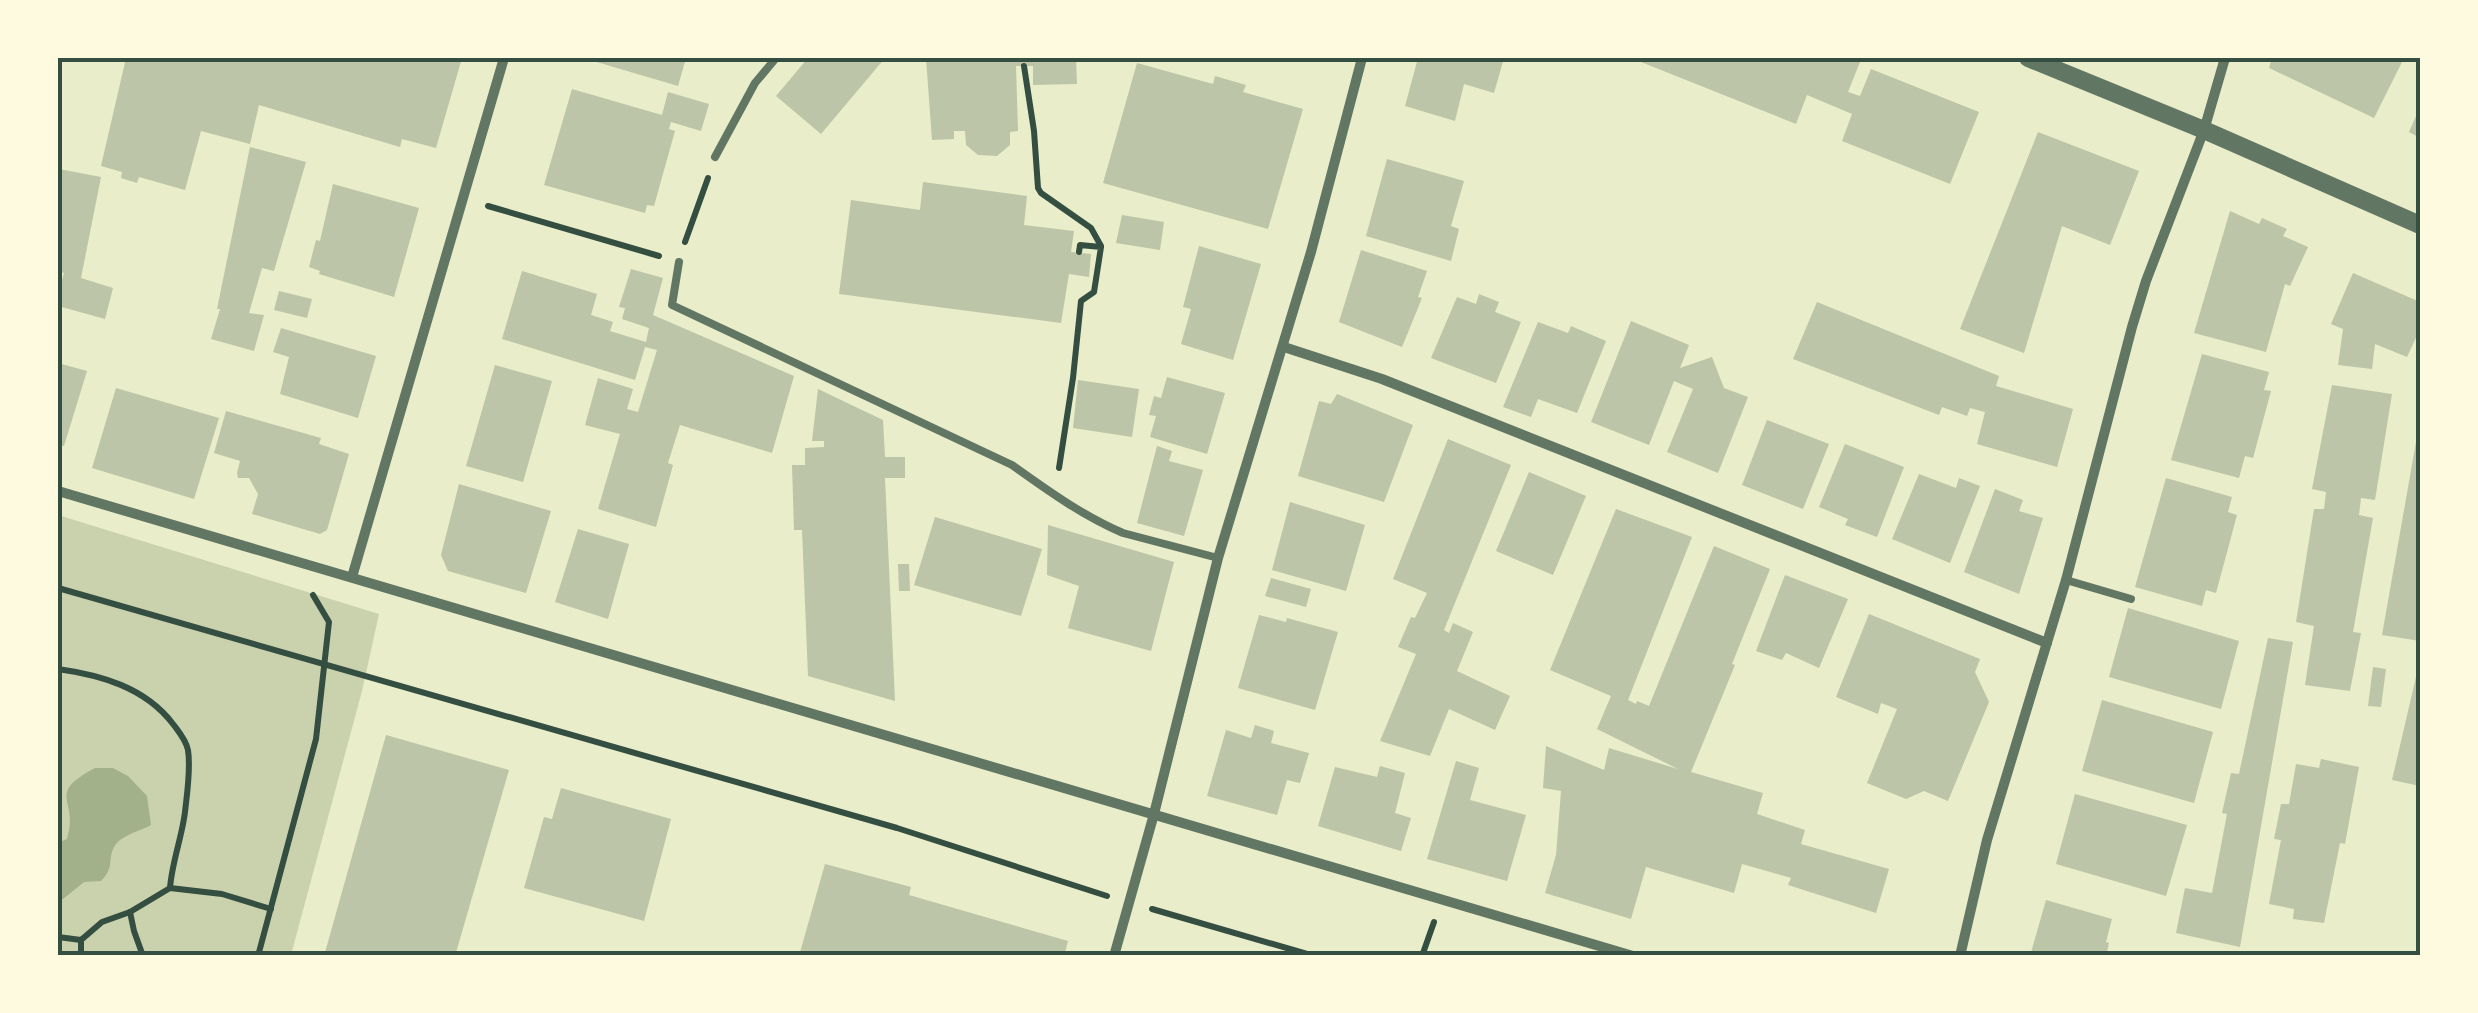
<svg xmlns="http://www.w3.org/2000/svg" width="2478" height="1013" viewBox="0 0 2478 1013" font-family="'IBM Plex Sans',sans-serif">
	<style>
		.green { fill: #cad2ad }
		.water { fill: #a3b18a }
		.building { fill: #bcc5a7 }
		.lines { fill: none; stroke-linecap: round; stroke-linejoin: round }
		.path { stroke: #344e41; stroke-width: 6 }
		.service { stroke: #617663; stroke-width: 8 }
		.minor { stroke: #617663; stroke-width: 10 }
		.tertiary { stroke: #617663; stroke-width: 18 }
		.neatline { fill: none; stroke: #344e41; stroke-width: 4 }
	</style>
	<rect width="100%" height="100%" fill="#e9edc9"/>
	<path class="green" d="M58 515 379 614 362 691 291 955H58Z"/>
	<path class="water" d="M95 768H113L128 776 147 796 151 825C141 831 124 834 116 844 106 858 116 866 101 881L84 882 58 903V843L67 839C80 799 44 795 95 768Z"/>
	<g class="building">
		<path d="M126 58H462L436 148 402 139 400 147 259 105 250 144 201 131 185 190 139 177 137 183 121 178 122 172 101 166Z"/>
		<path d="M583 58H686L678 86Z"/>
		<path d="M808 58H885L821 134 776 96Z"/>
		<path d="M926 58H1076L1077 84 1033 85V66H1016L1018 131 1010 132V145L997 156 978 155 966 145 965 131H954V139L932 140Z"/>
		<path d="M1418 58H1504L1494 93 1464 84 1455 121 1405 106Z"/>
		<path d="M1631 58H1849L1860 62 1848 92 1860 96 1871 69 1979 112 1950 184 1842 141 1852 114 1807 95 1796 124Z"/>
		<path d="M2272 58H2404L2374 118 2269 68Z"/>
		<path d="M1137 63 1213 84 1215 76 1246 85 1243 92 1303 109 1268 229 1103 183Z"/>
		<path d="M572 89 662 115 668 92 709 104 701 131 671 122 669 129 675 131 654 206 647 205 645 213 544 185Z"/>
		<path d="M2420 107V138L2409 132Z"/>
		<path d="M2038 132 2139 171 2110 245 2062 226 2024 353 1960 329Z"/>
		<path d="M250 147 306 162 274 271 262 268 249 313 264 315 254 351 211 339 220 309H217Z"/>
		<path d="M1387 159 1464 181 1451 226 1459 229 1451 261 1366 236Z"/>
		<path d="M59 169 101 177 81 278 113 288 105 319 58 306V293L64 273 58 271Z"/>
		<path d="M923 182 1027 196 1024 225 1074 231 1071 252 1091 254 1089 277 1069 274 1061 323 839 294 851 200 920 210Z"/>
		<path d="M333 184 419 208 394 297 319 274 320 271 309 267 316 240 320 241Z"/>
		<path d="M2230 211 2259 224 2262 218 2287 229 2283 236 2308 247 2290 286 2285 284 2266 352 2194 333Z"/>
		<path d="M1122 215 1164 222 1160 250 1116 243Z"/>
		<path d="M1199 246 1261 264 1233 360 1181 344 1191 309 1183 307Z"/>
		<path d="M1361 250 1427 271 1418 297 1422 298 1402 347 1339 322Z"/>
		<path d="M631 269 663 278 653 315 794 376 772 453 680 425 668 463 673 465 656 527 598 509 620 434 585 425 598 378 633 389 627 409 638 412 657 350 645 347 635 380 502 339 522 271 597 294 591 315 613 322 610 331 646 342 649 328 622 319 625 308 619 307Z"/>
		<path d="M2353 273 2420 302V329L2407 357 2375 344 2372 369 2338 365 2343 329 2331 324Z"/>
		<path d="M279 291 312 299 307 318 274 310Z"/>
		<path d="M1479 294 1499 302 1495 312 1521 322 1496 383 1431 358 1457 297 1476 304Z"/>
		<path d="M1817 302 1999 376 1996 386 2073 409 2057 467 1977 444 1985 412 1970 408 1967 416 1942 407 1939 415 1793 359Z"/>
		<path d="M1631 321 1689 345 1680 368 1712 357 1724 388 1748 397 1718 473 1667 452 1693 389 1674 381 1649 445 1591 422Z"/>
		<path d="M1538 322 1568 333 1571 326 1606 341 1577 413 1538 399 1531 417 1503 407Z"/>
		<path d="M281 328 376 356 358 418 280 394 289 357 273 352Z"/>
		<path d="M2202 354 2269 372 2264 390 2271 391 2253 458 2245 456 2239 478 2171 460Z"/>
		<path d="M58 363 87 371 64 446 58 445Z"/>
		<path d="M495 365 552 381 523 482 466 466Z"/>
		<path d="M1167 377 1225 393 1207 454 1150 437 1156 416 1149 415 1154 396 1161 398Z"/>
		<path d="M1078 380 1139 389 1132 437 1073 428Z"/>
		<path d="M2332 385 2392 394 2375 500 2361 498 2359 515 2373 518 2353 632 2361 633 2350 691 2305 685 2314 626 2296 622 2314 509H2324L2326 492 2312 489Z"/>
		<path d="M116 388 219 418 194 499 92 468Z"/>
		<path d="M818 389 883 420 885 457H905V478H885L895 701 808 676 802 530H794L792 465H805V448L824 447V441H812Z"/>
		<path d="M1337 394 1413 425 1384 502 1298 476 1319 401 1331 404Z"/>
		<path d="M226 411 321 438 319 444 349 454 327 530 320 534 252 514 258 494 249 478H238L237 473 240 461 214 453Z"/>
		<path d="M1767 420 1829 444 1803 509 1742 485Z"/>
		<path d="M2419 425H2420V641L2382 635Z"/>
		<path d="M1448 439 1511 465 1444 630 1449 633 1453 623 1473 632 1457 671 1510 696 1495 730 1449 709 1430 756 1380 741 1416 654 1398 647 1411 617 1415 618 1427 593 1393 579Z"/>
		<path d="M1845 444 1904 467 1877 537 1845 525 1848 519 1819 507Z"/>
		<path d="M1157 446 1172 451 1169 461 1203 470 1184 536 1137 523Z"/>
		<path d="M1529 472 1586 496 1553 575 1496 551Z"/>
		<path d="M1919 474 1956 488 1959 478 1980 486 1950 563 1892 539Z"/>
		<path d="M2166 478 2232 497 2228 512 2237 515 2216 593 2206 590 2202 606 2135 587Z"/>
		<path d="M459 484 551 511 526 593 448 571 441 555Z"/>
		<path d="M1995 489 2023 500 2019 511 2043 518 2019 594 1964 572Z"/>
		<path d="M1290 502 1365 525 1346 591 1272 570Z"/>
		<path d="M1616 509 1692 537 1628 700 1636 704 1637 701 1649 706 1714 546 1770 569 1732 664 1735 665 1691 772 1763 793 1757 814 1805 830 1801 844 1889 869 1876 913 1788 885 1791 878 1742 864 1734 893 1646 867 1631 919 1545 893 1556 855 1561 791 1543 788 1546 746 1604 770 1609 748 1678 769 1597 729 1611 696 1550 670Z"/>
		<path d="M935 517 1042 549 1021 616 914 585Z"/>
		<path d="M1048 525 1174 562 1151 651 1068 628 1079 586 1047 575Z"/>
		<path d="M578 529 629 544 608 619 555 602Z"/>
		<path d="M898 564H909L910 591H899Z"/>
		<path d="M1785 575 1848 599 1819 668 1786 653 1782 660 1756 651Z"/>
		<path d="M1271 578 1311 589 1306 607 1265 596Z"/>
		<path d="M2128 608 2239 641 2221 709 2109 677Z"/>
		<path d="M1869 614 1980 659 1975 672 1989 702 1948 801 1924 791 1906 799 1867 783 1897 709 1881 703 1878 714 1836 697Z"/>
		<path d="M1259 615 1286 622 1287 618 1338 632 1315 710 1238 688Z"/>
		<path d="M2268 638 2293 642 2240 947 2176 933 2185 888 2212 893 2227 814 2222 813 2231 773 2239 774Z"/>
		<path d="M2419 664 2420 665V786L2392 780Z"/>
		<path d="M2373 667 2386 669 2381 707 2368 706Z"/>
		<path d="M2102 700 2213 732 2194 803 2082 771Z"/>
		<path d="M1255 725 1274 731 1271 743 1309 753 1300 783 1287 780 1277 815 1207 796 1226 730 1251 738Z"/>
		<path d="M386 735 509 770 455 956H324Z"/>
		<path d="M2321 759 2359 767 2345 844 2340 843 2324 923 2293 919 2294 909 2269 904 2281 840 2274 839 2281 804H2289L2296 764 2319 768Z"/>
		<path d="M1456 761 1479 768 1470 800 1526 815 1507 881 1427 859Z"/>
		<path d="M1380 766 1405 773 1395 813 1411 818 1401 851 1318 826 1335 767 1377 777Z"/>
		<path d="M561 788 671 819 644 921 524 888 544 817 552 819Z"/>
		<path d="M2075 794 2187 825 2166 896 2056 864Z"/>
		<path d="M825 864 911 887 909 895 1068 941 1064 956H799Z"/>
		<path d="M2046 900 2112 919 2106 942 2109 943 2106 956H2030Z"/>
	</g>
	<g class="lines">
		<g class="path">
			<path d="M1024 66 1034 131 1038 188 1041 193 1091 228 1101 246"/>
			<path d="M488 206 659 256"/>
			<path d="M685 242 708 178"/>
			<path d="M1059 468 1073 378 1081 301 1094 292 1101 247 1080 245 1079 252"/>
			<path d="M58 588 897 828 1107 896"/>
			<path d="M58 669C100 675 145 687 173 724 179 732 186 740 188 750 191 769 187 793 185 812 182 837 172 862 170 888"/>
			<path d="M1152 909 1314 956"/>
			<path d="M130 912 134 931 143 956"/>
			<path d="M58 937 81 940 102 922 130 912 170 888 222 894 271 909"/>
			<path d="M81 940V956"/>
			<path d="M258 956 316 739 329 622 313 595"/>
			<path d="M1422 956 1434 922"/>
		</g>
		<g class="service">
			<path d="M715 157 755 83 776 58"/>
			<path d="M679 262 672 305 1012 465C1047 490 1083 516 1123 533L1218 558"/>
			<path d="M2066 580 2131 599"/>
		</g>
		<g class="minor">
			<path d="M1284 347 1382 379 2047 643"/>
			<path d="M58 491 1633 956"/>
			<path d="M352 577 504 58"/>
			<path d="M1114 956 1154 814 1218 558 1311 252 1362 58"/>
			<path d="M1960 956 1987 840 2066 580 2132 327 2146 281 2204 130 2225 58"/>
		</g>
		<path class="tertiary" d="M2028 58 2204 130 2420 225"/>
	</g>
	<rect width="2478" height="1013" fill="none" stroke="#fefae0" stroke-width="120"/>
	<rect x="60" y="60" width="2358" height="893" class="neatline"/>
</svg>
